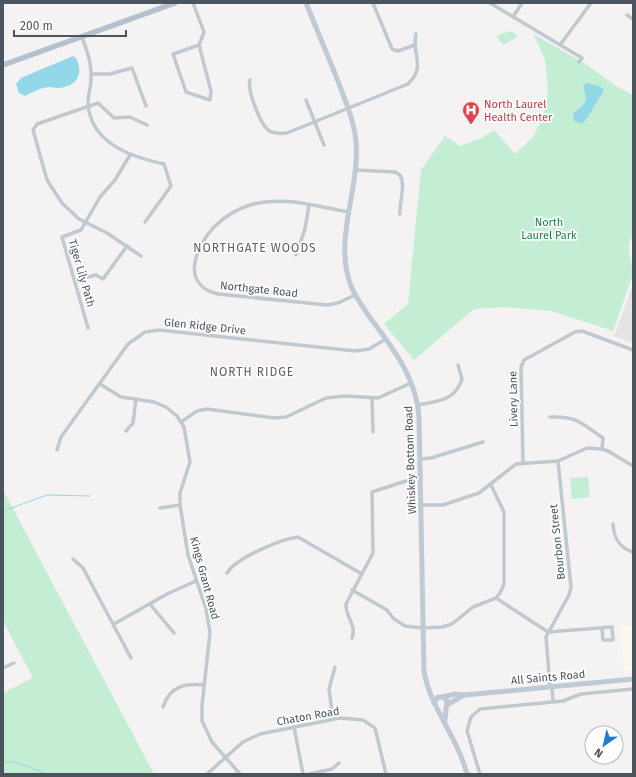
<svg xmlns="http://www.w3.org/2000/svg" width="636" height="777" viewBox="0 0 636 777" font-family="'Fira Sans',sans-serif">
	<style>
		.commercial { fill: #fcf7ed }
		.education { fill: #e5e3e3 }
		.green { fill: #c3eed3 }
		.water { fill: #93d8e8 }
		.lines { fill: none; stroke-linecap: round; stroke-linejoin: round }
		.stream { stroke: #93d8e8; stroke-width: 1 }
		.street { stroke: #c0c9cf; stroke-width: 3.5 }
		.secondary { stroke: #c0cad4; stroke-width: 5 }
		.primary { stroke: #b3c1ce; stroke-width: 5.5 }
		.labels { text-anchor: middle; stroke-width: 3.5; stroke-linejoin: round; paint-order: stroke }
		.health-label { font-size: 11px; fill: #be3a42; stroke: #fff; text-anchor: start }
		.park-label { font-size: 11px; fill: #1d7e4c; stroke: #fff }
		.street-label { font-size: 11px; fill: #4a555e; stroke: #fff }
		.neighbourhood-label { font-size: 12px; letter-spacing: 1px; fill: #5e6266; stroke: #fff }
	</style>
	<rect width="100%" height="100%" fill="#f4f2f2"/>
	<path class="commercial" d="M633 626V670L624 671 620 627Z"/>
	<path class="education" d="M633 285V343L614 336Z"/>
	<g class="green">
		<path d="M512 31 517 37 503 45 497 37 498 35Z"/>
		<path d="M535 35 584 63 619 88 633 95V236C624 245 633 263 633 274L613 331 551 311 503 307 474 309 414 360 384 324 408 304 421 170 445 136 460 146 482 138 494 130 515 154 533 137 541 121 547 101 548 89 545 59 534 36Z"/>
		<path d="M588 477 590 497 572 499 570 478Z"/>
		<path d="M3 490 154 774H3V693L33 678 3 621Z"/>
	</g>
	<g class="water">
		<path d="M73 56 76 58C84 74 77 87 58 88 55 88 52 87 49 87 40 88 32 92 25 96L19 93 16 84 21 78Z"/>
		<path d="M587 83 601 87 604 90 586 120 582 124 574 121 573 114C577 110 585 105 586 99 586 94 583 90 584 85Z"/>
	</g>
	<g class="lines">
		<g class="stream">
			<path d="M3 511 47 495 90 496"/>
			<path d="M3 762H16L47 774"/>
			<path d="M63 774H74"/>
		</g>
		<g class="street">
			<path d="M193 3 204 32 199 45 211 91 210 100 186 92 173 54 199 45"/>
			<path d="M373 3 392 49 398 51 415 45"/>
			<path d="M490 3 582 58 579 62"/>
			<path d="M627 15 633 19"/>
			<path d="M513 17 522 3"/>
			<path d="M82 37C87 51 92 64 91 79 91 87 88 95 88 103 90 143 131 157 164 164L171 186 145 222"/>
			<path d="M560 45 591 3"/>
			<path d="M92 74H110L132 68 146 106"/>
			<path d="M250 80C247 90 260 123 268 130 274 134 280 134 287 133L408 84C427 65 411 55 416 34"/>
			<path d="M306 100 324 145"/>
			<path d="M356 170 395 172 400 175C406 185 399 203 400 214"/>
			<path d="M349 212C318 207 282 195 250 205 237 209 224 217 214 227 195 247 180 285 218 294L327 305 338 303 355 295"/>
			<path d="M296 255 305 229 309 205"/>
			<path d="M141 256 107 233 79 219 62 203 47 180 33 130 37 124 98 103 114 118 130 117 147 125"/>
			<path d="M75 280 96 275 103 279 127 246"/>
			<path d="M88 328 62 237 81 230 100 197 115 180 130 155"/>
			<path d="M100 384 121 397 154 402 166 407 177 416 184 427 190 462 180 493V505L188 555 206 609 210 632 202 706V721L212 742 240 774"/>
			<path d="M372 399 373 432"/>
			<path d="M419 405C438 401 455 401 462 379L458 365"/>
			<path d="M550 417C578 416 581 423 603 438L602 449"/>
			<path d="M181 422 197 411 207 409 274 418 286 417 326 398 345 396 378 398 411 383"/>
			<path d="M126 431 133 423 136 399"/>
			<path d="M57 450 61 437 128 344 145 332 159 330 355 351 369 349 386 339"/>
			<path d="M420 459 431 458 483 442"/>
			<path d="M523 462 521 367 524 360 575 332 582 331 633 350"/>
			<path d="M421 505H443L479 493 516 464 558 461 587 448 602 449 608 451 633 466"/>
			<path d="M160 508 180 505"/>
			<path d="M613 524C614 538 619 548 633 552"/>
			<path d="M73 559 83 568 131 658"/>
			<path d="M227 573C236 558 281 539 298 537L362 574"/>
			<path d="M352 590 387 610 394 619 405 626 423 628 442 627 452 624 473 607 496 598 500 593 504 584V512L491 485"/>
			<path d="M496 598 548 632 612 627 613 640H603L602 628"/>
			<path d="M150 604 174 633"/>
			<path d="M114 624 167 594 196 581"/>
			<path d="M352 638C357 624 345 617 346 604L373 553 372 492 409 480"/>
			<path d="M3 668 14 663"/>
			<path d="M550 686 546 637 569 595 571 587 558 461"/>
			<path d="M552 686 553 701"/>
			<path d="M163 707C170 686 185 683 204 685"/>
			<path d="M333 719 329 689 335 667"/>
			<path d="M294 727 303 774"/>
			<path d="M207 774 243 742 260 734 340 718 363 720 375 728 386 774"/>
			<path d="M309 774 332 769 339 763"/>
			<path d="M480 774 467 731 471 717 480 709 563 701 581 694 633 689"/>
		</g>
		<g class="secondary">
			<path d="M306 3C316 27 326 52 336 76 344 98 354 119 356 142 360 190 333 239 351 286 356 298 364 309 371 319 394 350 417 379 419 418L424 672C431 709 457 736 467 774"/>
			<path d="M442 697 455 694 465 695 633 679"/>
			<path d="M434 703 438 697H442L447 700 445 720"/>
			<path d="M447 705 464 695"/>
		</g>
		<path class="primary" d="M3 65 175 3"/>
	</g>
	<defs>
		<g id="hospital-pin" transform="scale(0.9)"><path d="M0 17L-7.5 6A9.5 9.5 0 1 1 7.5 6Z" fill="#e0444e" stroke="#fff"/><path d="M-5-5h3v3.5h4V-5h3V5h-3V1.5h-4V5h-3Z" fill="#fff"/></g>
	</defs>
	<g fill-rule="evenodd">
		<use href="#hospital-pin" x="471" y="110"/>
	</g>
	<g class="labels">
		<g class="health-label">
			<text x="484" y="108">North Laurel<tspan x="484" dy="13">Health Center</tspan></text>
		</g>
		<g class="park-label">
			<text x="549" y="226">North<tspan x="549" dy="13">Laurel Park</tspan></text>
		</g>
		<g class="street-label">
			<text transform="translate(82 273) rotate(74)" y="4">Tiger Lily Path</text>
			<text transform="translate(259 289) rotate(6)" y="4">Northgate Road</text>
			<text transform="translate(205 326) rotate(6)" y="4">Glen Ridge Drive</text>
			<text transform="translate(513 399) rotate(-91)" y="4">Livery Lane</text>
			<text transform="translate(410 460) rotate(-92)" y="4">Whiskey Bottom Road</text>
			<text transform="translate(557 542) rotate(-96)" y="4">Bourbon Street</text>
			<text transform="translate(205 578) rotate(75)" y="4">Kings Grant Road</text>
			<text transform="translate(548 677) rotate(-5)" y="4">All Saints Road</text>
			<text transform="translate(308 716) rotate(-10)" y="4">Chaton Road</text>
		</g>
		<g class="neighbourhood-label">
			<text x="255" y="252">NORTHGATE WOODS</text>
			<text x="252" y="376">NORTH RIDGE</text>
		</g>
	</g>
	<rect width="636" height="777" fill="none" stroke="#4a555e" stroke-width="8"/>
	<g transform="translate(604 745) rotate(214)"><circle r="19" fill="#ffffff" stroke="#b7bbbf"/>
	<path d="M0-3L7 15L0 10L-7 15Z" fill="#2377dc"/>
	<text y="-6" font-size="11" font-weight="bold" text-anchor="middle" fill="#4a555e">N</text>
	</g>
	<path d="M14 30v6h112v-6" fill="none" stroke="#4a555e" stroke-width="2"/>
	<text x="20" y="30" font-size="12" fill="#4a555e" stroke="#ffffff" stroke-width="3" paint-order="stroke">200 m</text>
</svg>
